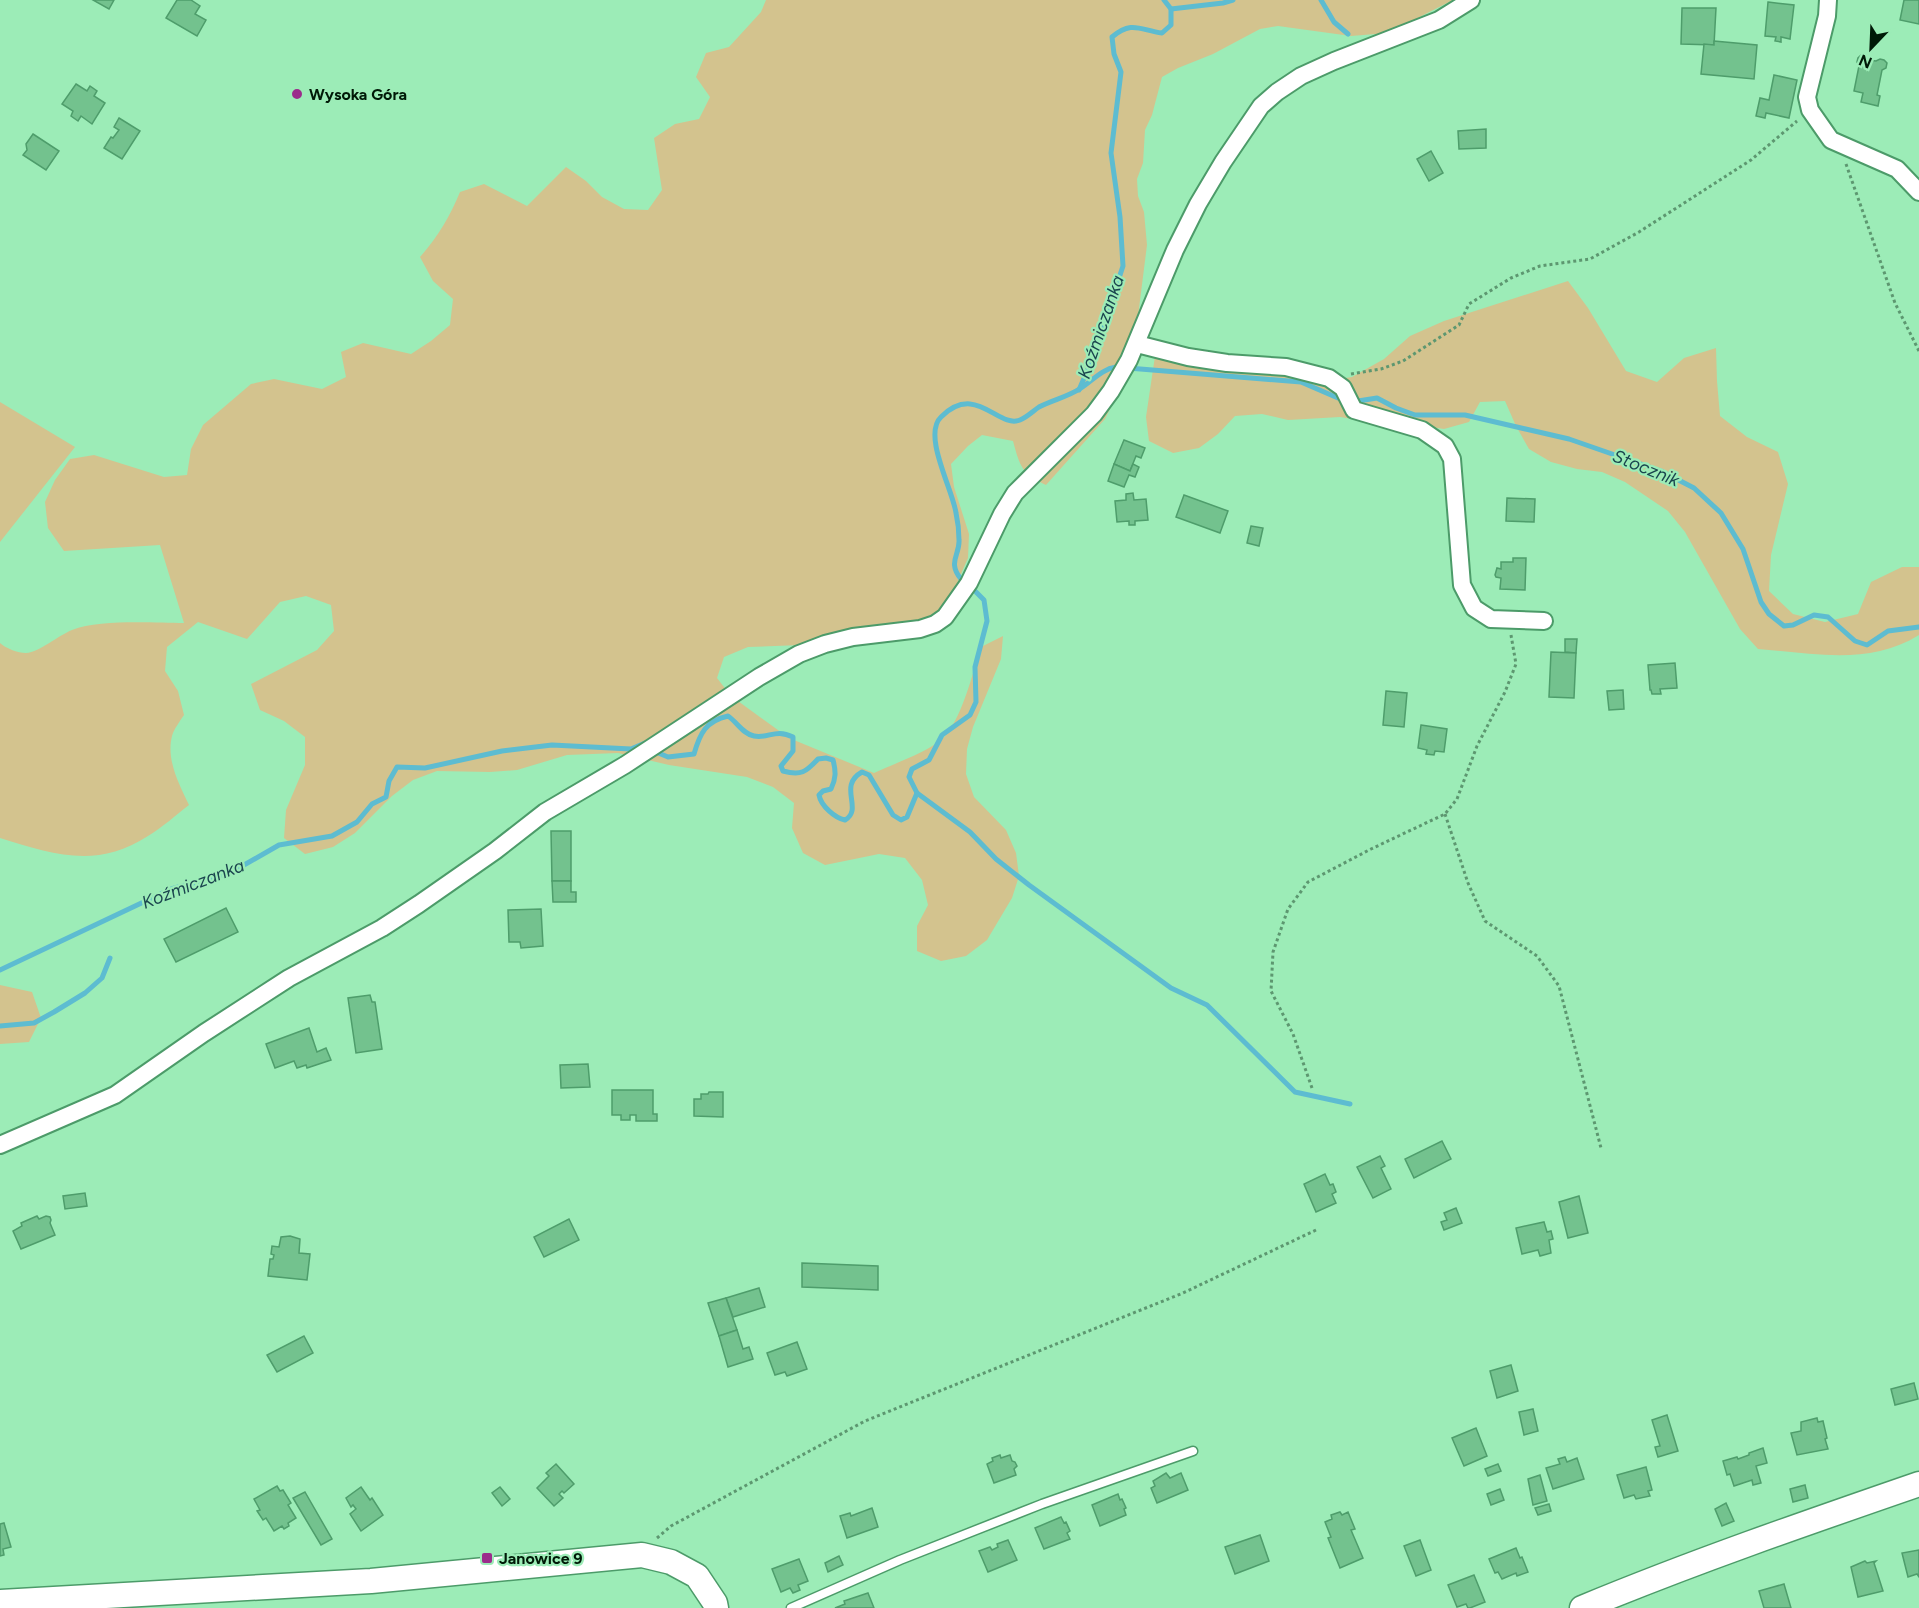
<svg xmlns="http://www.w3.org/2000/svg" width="1919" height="1608" viewBox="0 0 1919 1608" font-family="Figtree,sans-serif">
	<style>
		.green { fill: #d3c38e }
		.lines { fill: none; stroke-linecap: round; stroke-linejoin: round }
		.stream { stroke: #5dbcd1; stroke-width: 5 }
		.building { fill: #73c28e; stroke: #4e9d6b; stroke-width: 1.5 }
		.lane-casing { stroke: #4c9b69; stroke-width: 11 }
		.street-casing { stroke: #4c9b69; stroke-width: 20 }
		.secondary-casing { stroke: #4c9b69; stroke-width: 27 }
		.path { stroke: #5d9770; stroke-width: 3; stroke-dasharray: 3 3; stroke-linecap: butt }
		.lane { stroke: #fff; stroke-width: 8 }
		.street { stroke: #fff; stroke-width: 16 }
		.secondary { stroke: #fff; stroke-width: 24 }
		.poi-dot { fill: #9b2c8b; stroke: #9cecb7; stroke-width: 2 }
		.labels { text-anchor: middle; stroke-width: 4.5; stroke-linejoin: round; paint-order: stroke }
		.poi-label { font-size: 16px; font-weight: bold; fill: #001907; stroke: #9cecb7; text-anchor: start }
		.water-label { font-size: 18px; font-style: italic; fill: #1a454e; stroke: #9cecb7 }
	</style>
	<rect width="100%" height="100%" fill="#9cecb7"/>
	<g class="green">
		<path d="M766 0H1453L1388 33 1351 36 1278 26 1260 29 1213 54 1178 68 1162 77 1152 115 1145 130 1143 163 1137 179 1138 196 1144 212 1147 245 1136 332 1120 389 1105 419 1046 485C1022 474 1020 467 1013 441L982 435 968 446 951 464 954 487 969 534 968 558 948 604 930 621 853 643 748 647 724 657 717 678 731 696 789 738 874 773C893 764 925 753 941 740 961 723 973 672 981 647L1003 636 1001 659 973 727 967 749 966 774 974 797 1006 830 1016 853 1019 876 1012 898 987 940 966 956 941 961 917 951V926L928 905 922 880 905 858 879 854 825 865 803 853 792 828 794 803 773 787 747 777 669 765 618 753 567 755 517 770 490 772 437 771 413 780 392 796 355 833 333 847 305 854 284 838 286 810 305 765V737L284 721 260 710 251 684 317 650 334 631 331 605 306 596 280 602 247 639 198 622 167 647 165 671 178 691 184 715C180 721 174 729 172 736 166 760 179 784 189 805 176 815 163 827 148 836 97 869 54 855 0 838V643C5 648 18 653 26 653 40 652 59 635 72 630 100 619 153 623 184 623L160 545 64 551 48 528 45 502 55 480 70 459 94 455 164 477 187 475 191 449 203 425 251 384 274 379 322 389 346 377 341 352 363 343 411 354 431 341 450 325 453 299 433 281 420 257C438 237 450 216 460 192L484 184 527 206 566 167 586 181 602 197 624 209 648 210 662 190 654 138 675 124 699 119 710 97 696 77 706 53 729 47 761 12Z"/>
		<path d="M1568 281 1588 308 1626 371 1657 382 1684 358 1716 348 1717 381 1720 416 1747 437 1778 452 1788 484 1771 555 1769 591 1793 614 1825 622 1858 614 1871 582 1902 567H1919V635C1869 666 1814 653 1758 649L1740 629 1685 532 1668 511 1625 482 1602 472 1577 469 1551 462 1529 449 1516 426 1505 401 1480 402 1469 422 1444 429 1392 421H1366L1340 417 1288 420 1262 414 1235 416 1218 434 1199 448 1173 453 1149 441 1146 417 1155 356 1265 374 1327 381 1352 377 1384 359 1410 336 1444 321Z"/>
		<path d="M0 402 75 447 0 542Z"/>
		<path d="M0 985 32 992 41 1018 29 1042 0 1044Z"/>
	</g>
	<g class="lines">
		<g class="stream">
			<path d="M1321 0 1334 22 1348 34"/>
			<path d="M1171 9 1223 3 1233 0"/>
			<path d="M1128 368 1301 382 1338 398"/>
			<path d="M1079 390 1093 357 1123 266 1120 217 1111 153 1121 72 1114 54 1112 37C1132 20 1140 30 1162 33L1171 25V9L1164 0"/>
			<path d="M1358 401 1377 398 1396 408 1415 415H1465L1569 439 1661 471 1694 488 1721 513 1743 549 1761 602 1769 614 1784 626 1793 625 1814 615 1828 617 1855 641 1867 645 1888 631 1919 627"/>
			<path d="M961 579C947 562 960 555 959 540 959 531 958 522 956 513 953 490 922 435 941 417 976 382 998 429 1020 420 1027 417 1033 411 1039 407 1052 400 1068 397 1081 388 1092 381 1102 369 1116 367"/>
			<path d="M656 752 668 757 694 754C700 733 706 721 728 716 737 722 743 734 754 736 769 739 775 728 793 737V751L781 766 783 771C801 776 806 772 818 759L826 758 833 760C836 771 836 779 831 789L823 791 819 795C821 806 835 818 845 820 864 809 837 786 862 772L869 775 893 815 901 820 907 817 917 793 909 777 912 769 929 760 942 735 970 715 976 702 975 667 987 621 984 600 976 592"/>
			<path d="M917 793 970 832 996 859 1029 885 1171 988 1207 1005 1295 1092 1350 1104"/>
			<path d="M0 970 171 889 230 873 279 845 332 836 357 822 372 804 386 797 389 781 397 767 425 768 502 751 552 745 631 749 645 743"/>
			<path d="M0 1026 34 1023 54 1012 85 993 102 978 110 958"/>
		</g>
	</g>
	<g class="building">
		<path d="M93 0H114L109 9Z"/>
		<path d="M177 0H191L200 6 195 14 206 20 197 36 166 18Z"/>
		<path d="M1904 0H1919V24L1900 20Z"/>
		<path d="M1768 2 1794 5 1790 39 1781 37V42L1775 41 1776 37 1765 36Z"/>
		<path d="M1682 8H1716L1714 45 1681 44Z"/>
		<path d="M1714 41 1757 45 1754 79 1701 74 1704 44 1714 45Z"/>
		<path d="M1861 55 1865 56 1868 60 1876 61 1880 59 1884 60 1887 63 1886 68 1882 70 1877 95 1880 96 1878 106 1861 102 1863 93 1854 91 1859 66 1857 62 1858 58Z"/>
		<path d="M1774 75 1797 80 1789 118 1766 113 1765 118 1756 116 1760 98 1769 100Z"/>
		<path d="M76 84 87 91 90 86 97 91 94 96 105 103 92 124 81 116 78 121 71 116 73 111 62 104Z"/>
		<path d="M119 118 140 131 122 159 104 148 111 137 113 138 119 130 114 127Z"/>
		<path d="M1486 129V148L1459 149 1458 131Z"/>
		<path d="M33 134 59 151 46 170 23 155 27 150 26 144Z"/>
		<path d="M1431 151 1443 173 1429 181 1417 159Z"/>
		<path d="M1124 440 1145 448 1141 458 1136 456 1130 471 1114 464Z"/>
		<path d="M1114 464 1130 471 1133 464 1139 467 1135 477 1129 475 1124 487 1108 481Z"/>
		<path d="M1133 493 1134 500 1146 499 1148 520 1135 521V525H1129V521L1117 522 1115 501 1126 500V494Z"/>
		<path d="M1184 495 1228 511 1220 533 1176 517Z"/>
		<path d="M1507 498 1535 499 1534 522 1506 521Z"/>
		<path d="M1251 526 1263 528 1259 546 1247 543Z"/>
		<path d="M1513 558H1526L1525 590 1500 589 1501 578 1496 577 1495 575 1497 568 1501 569V562H1513Z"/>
		<path d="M1565 639H1577L1576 653 1565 652Z"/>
		<path d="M1551 652 1576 653 1574 698 1549 697Z"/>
		<path d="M1675 663 1677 688 1660 689 1661 694H1652L1651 690H1650L1648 665Z"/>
		<path d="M1623 690 1624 709 1609 710 1607 691Z"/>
		<path d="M1386 691 1407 693 1404 727 1383 725Z"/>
		<path d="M1421 725 1447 729 1444 752 1435 751 1434 755 1426 754 1427 750 1418 748Z"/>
		<path d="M551 831H571V881H552Z"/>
		<path d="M552 881H571V892H576V902H553Z"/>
		<path d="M226 908 238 932 176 962 164 939Z"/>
		<path d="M541 909 543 946 521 948 520 942H509L508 910Z"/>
		<path d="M370 995 372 1002H375L382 1049 356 1053 348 998Z"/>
		<path d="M309 1028 317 1052 326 1048 331 1060 307 1068 306 1065 297 1068 294 1061 275 1068 266 1044Z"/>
		<path d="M588 1064 590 1087 561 1088 560 1065Z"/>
		<path d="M612 1090H653V1114H657V1121H636V1115H630V1120H621V1115H612Z"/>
		<path d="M709 1092H723V1117L694 1116V1099H701V1094H708Z"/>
		<path d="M1442 1141 1451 1159 1414 1178 1405 1159Z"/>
		<path d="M1380 1156 1385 1166 1381 1168 1391 1189 1373 1198 1357 1167Z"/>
		<path d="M1325 1174 1330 1185 1333 1184 1336 1192 1332 1194 1336 1203 1316 1212 1304 1184Z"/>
		<path d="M85 1193 87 1206 65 1209 63 1196Z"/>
		<path d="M1579 1196 1588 1233 1568 1238 1559 1202Z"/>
		<path d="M1456 1208 1462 1223 1444 1230 1441 1222 1447 1220 1444 1213Z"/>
		<path d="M37 1216 39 1219 46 1216 50 1217 51 1220 50 1223 55 1235 21 1249 13 1231 22 1226 21 1223Z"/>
		<path d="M569 1219 579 1240 544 1257 534 1237Z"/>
		<path d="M1544 1222 1547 1232 1551 1231 1553 1239 1549 1240 1551 1253 1540 1256 1538 1250 1522 1254 1516 1228Z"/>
		<path d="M290 1236 300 1239 299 1253 310 1254 307 1280 268 1276 270 1259H273L274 1255 271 1254 272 1246 279 1247 281 1237Z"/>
		<path d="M802 1263 878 1266V1290L802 1287Z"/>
		<path d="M759 1288 765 1307 733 1317 726 1298Z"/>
		<path d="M726 1298 737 1330 719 1336 708 1303Z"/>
		<path d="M737 1330 743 1349 749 1347 753 1359 728 1367 719 1336Z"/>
		<path d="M304 1336 313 1353 277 1372 267 1355Z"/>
		<path d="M797 1342 807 1369 787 1376 785 1372 775 1375 767 1353Z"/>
		<path d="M1511 1365 1518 1391 1497 1398 1490 1371Z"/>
		<path d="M1914 1383 1918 1399 1895 1405 1891 1389Z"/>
		<path d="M1533 1409 1538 1431 1524 1435 1519 1412Z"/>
		<path d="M1667 1415 1678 1451 1658 1457 1655 1447 1660 1446 1652 1420Z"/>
		<path d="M1817 1418 1818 1422 1823 1421 1827 1438 1825 1439 1828 1449 1797 1455 1791 1433 1801 1431V1422Z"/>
		<path d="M1476 1428 1487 1456 1464 1466 1452 1438Z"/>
		<path d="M1763 1448 1767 1463 1756 1466 1761 1483 1753 1485 1752 1480 1734 1486 1730 1474 1727 1475 1723 1461 1737 1457 1738 1459 1749 1455V1453Z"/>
		<path d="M1000 1455 1001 1458 1010 1455 1012 1461 1015 1462 1017 1466 1014 1469 1016 1475 994 1483 987 1464 993 1461 992 1458Z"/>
		<path d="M1565 1457 1567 1462 1577 1458 1584 1479 1553 1489 1546 1468 1560 1464 1558 1459Z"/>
		<path d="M556 1464 574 1484 564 1493 562 1491 559 1494 563 1498 554 1506 537 1488 549 1476 546 1473Z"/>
		<path d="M1498 1464 1501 1471 1488 1476 1485 1469Z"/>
		<path d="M1646 1467 1652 1490 1648 1491 1650 1496 1636 1499 1634 1495 1624 1498 1617 1475Z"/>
		<path d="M1166 1473 1170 1478 1181 1473 1188 1490 1157 1503 1151 1488 1155 1486 1153 1481Z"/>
		<path d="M1540 1475 1547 1501 1533 1505 1528 1479Z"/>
		<path d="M1805 1485 1808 1498 1793 1502 1790 1489Z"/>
		<path d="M277 1486 280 1491 283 1490 291 1503 288 1505 296 1518 288 1523 289 1526 284 1529 282 1526 274 1531 266 1518 263 1520 257 1511 260 1510 254 1499Z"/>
		<path d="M361 1487 370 1500 372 1498 383 1515 361 1531 350 1514 356 1509 353 1505 351 1507 346 1498Z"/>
		<path d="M500 1487 510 1499 502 1506 492 1493Z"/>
		<path d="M1500 1489 1504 1500 1491 1505 1487 1494Z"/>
		<path d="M305 1492 332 1539 321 1545 293 1498Z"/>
		<path d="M1118 1494 1120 1500 1122 1499 1126 1508 1124 1509 1126 1515 1100 1526 1092 1505Z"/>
		<path d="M1726 1503 1734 1521 1722 1526 1715 1509Z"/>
		<path d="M1549 1504 1551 1511 1538 1515 1535 1508Z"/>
		<path d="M872 1508 878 1527 847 1538 840 1516 850 1513 851 1516Z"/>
		<path d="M1340 1512 1342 1515 1348 1512 1355 1529 1351 1530 1363 1558 1340 1568 1328 1538 1331 1537 1325 1522 1332 1519 1331 1515Z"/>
		<path d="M1061 1517 1064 1523 1066 1522 1070 1531 1067 1533 1070 1539 1044 1549 1035 1528Z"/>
		<path d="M4 1523 11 1547 3 1549 4 1555 0 1556V1524Z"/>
		<path d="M1260 1535 1269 1561 1235 1574 1225 1547Z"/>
		<path d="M1008 1540 1017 1560 988 1572 979 1551 990 1547 992 1550 998 1547 997 1544Z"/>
		<path d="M1420 1540 1431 1570 1416 1576 1404 1546Z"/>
		<path d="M1516 1548 1520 1558 1522 1557 1528 1572 1517 1576 1516 1573 1502 1579 1498 1572 1495 1573 1489 1559Z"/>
		<path d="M1919 1550V1577L1917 1574 1908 1577 1902 1553Z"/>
		<path d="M839 1556 843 1565 828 1572 825 1563Z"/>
		<path d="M799 1559 808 1581 798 1585 800 1590 793 1593 790 1588 781 1592 772 1569Z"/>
		<path d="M1865 1561 1867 1563 1876 1561 1874 1563 1883 1591 1858 1597 1851 1567Z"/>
		<path d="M1474 1575 1485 1602 1470 1608H1468L1466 1604 1457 1607 1448 1585Z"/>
		<path d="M1784 1584 1791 1608H1764L1759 1591Z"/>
		<path d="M868 1593 874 1608H835L845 1604 844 1601Z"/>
	</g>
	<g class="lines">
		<g class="lane-casing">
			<path id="lane" d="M791 1608 900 1560 1042 1504 1193 1451"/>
		</g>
		<g class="street-casing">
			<g id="street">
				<path d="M1828 0 1827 16 1807 97 1810 110 1831 140 1897 169 1919 192"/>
				<path d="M1137 344 1188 357 1227 363 1286 367 1329 378 1343 388 1354 410 1422 430 1445 446 1452 459 1462 585 1474 608 1491 619 1544 621"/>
				<path d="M0 1145 115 1095 204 1033 289 978 382 928 419 904 495 851 545 812 625 765 759 677 799 654 825 644 853 637 920 629 935 624 945 617 969 583 1002 514 1015 493 1094 414 1111 391 1129 360 1175 250 1198 204 1223 162 1261 106 1277 92 1301 76 1334 61 1439 20 1471 0"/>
			</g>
		</g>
		<g class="secondary-casing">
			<g id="secondary">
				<path d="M0 1602 371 1581 642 1555 671 1562 697 1576 715 1603 716 1608"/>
				<path d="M1582 1608C1693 1562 1806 1523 1919 1484"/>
			</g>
		</g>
		<g class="path">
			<path d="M1846 164 1895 303 1919 351"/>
			<path d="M1351 374 1381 369 1403 361 1459 325 1469 304 1511 278 1540 266 1590 259 1639 232 1751 160 1797 121"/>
			<path d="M1445 814 1468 883 1485 921 1537 956 1559 986 1601 1148"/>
			<path d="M1312 1088 1293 1034 1271 991 1273 952 1288 909 1308 882 1371 849 1445 814 1457 799 1477 746 1505 692 1516 664 1511 635"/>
			<path d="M657 1538 671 1526 865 1421 1183 1293 1316 1230"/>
		</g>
		<use href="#lane" class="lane"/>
		<use href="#street" class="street"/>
		<use href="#secondary" class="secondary"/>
	</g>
	<g class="poi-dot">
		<circle cx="297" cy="94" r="6"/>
		<rect x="481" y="1552" width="12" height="12" rx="3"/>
	</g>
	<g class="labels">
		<g class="poi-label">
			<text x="309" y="100">Wysoka Góra</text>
			<text x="499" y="1564">Janowice 9</text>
		</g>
		<g class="water-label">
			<text transform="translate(1101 327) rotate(-71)" y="6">Koźmiczanka</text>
			<text transform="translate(1646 468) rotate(22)" y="6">Stocznik</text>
			<text transform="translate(193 884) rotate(-21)" y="6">Koźmiczanka</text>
		</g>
	</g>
	<g transform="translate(1871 48) rotate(203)" stroke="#9cecb7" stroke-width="4.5" paint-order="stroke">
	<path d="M0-4.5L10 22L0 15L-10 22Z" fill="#001907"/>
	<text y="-9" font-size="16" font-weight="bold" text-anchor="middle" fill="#001907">N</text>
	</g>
</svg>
